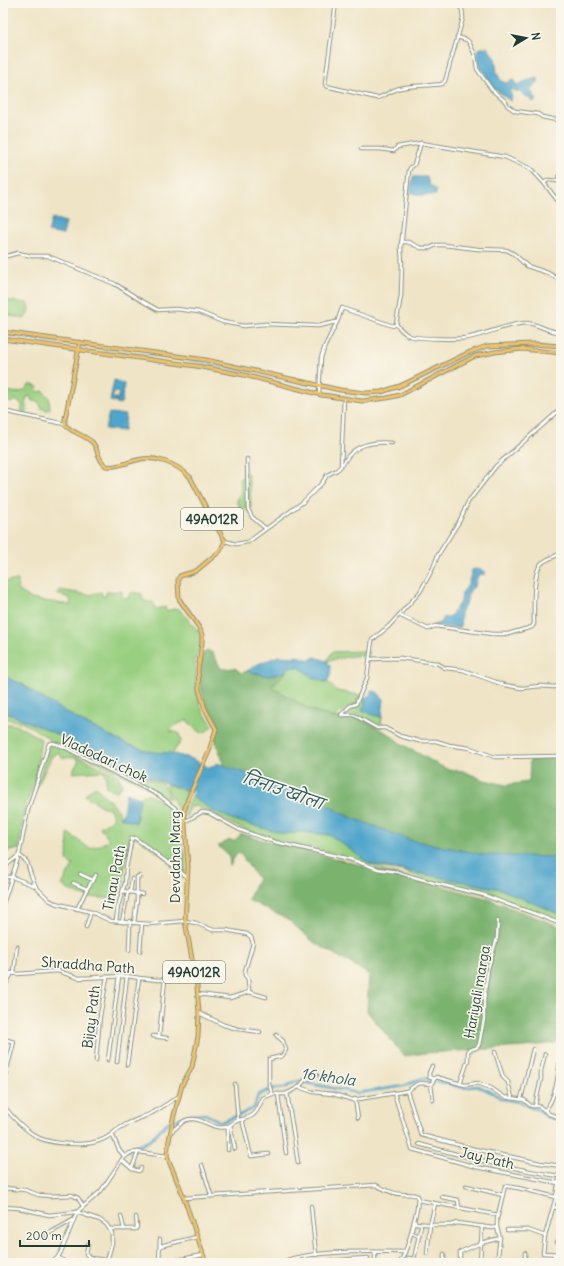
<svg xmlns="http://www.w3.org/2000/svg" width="564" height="1266" viewBox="0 0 564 1266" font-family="Delius,'Playpen Sans Deva',sans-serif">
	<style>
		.green { fill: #99cf80; stroke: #5c865a }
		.forest { fill: #7ab26e; stroke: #4c7851 }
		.water { fill: #4fa5cb; stroke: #377180 }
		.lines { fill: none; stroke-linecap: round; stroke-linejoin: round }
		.stream { stroke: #4fa5cb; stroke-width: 1 }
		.canal { stroke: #4fa5cb; stroke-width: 2.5 }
		.minor-casing { stroke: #87907d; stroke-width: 4.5 }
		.major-casing { stroke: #87907d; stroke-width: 5 }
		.minor { stroke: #fff; stroke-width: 2.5 }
		.major { stroke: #f2c26a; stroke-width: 3 }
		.labels { text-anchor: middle; stroke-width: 3.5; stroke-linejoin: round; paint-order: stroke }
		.shield { fill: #fbf7ec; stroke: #61756b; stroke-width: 1 }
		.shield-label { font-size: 13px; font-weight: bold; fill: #1f3d34 }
		.street-label { font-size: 14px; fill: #1f3d34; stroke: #fbf7ec }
		.water-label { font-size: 15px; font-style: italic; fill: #2d5c61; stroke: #fbf7ec }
	</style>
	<rect width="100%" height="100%" fill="#fbf7ec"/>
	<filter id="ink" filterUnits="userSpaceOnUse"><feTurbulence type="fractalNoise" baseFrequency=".025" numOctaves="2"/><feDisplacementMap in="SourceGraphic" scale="8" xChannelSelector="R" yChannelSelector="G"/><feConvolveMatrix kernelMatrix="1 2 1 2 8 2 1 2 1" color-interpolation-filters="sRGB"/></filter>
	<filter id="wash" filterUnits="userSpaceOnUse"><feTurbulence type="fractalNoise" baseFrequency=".012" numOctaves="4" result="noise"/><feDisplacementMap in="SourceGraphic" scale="16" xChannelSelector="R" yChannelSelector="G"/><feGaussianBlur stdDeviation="0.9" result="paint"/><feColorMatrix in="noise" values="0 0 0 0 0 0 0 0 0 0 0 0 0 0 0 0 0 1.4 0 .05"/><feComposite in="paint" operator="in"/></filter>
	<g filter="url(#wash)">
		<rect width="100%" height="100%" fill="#efe4c6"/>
		<g class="green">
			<path d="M3 300 27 303C31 308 28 315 24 319L12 316 3 312Z"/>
			<path d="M30 384 38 387 36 390 38 392 43 391 49 397 50 409 47 410 41 408 40 404 37 401H32L30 396 27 397 25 404 28 410 26 413 22 412V404L15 400 11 403 3 398 5 390C16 394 23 394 30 384Z"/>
			<path d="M245 470C251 477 250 498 251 507L245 509H240L237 500 241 491 240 478 244 477V473L243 472Z"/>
			<path d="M18 580V590L31 599 71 605 70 598 57 594 59 590 89 595 101 592 102 596H106V592L122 591V596L124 598H129V594L134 592 136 593 142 594V599L147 602H153L155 609 165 607 166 611 178 608 199 632 201 638 199 650 195 660 197 695 203 712 213 725 207 731 202 733 193 727 187 720 174 726 170 731 179 733 181 741 172 754 152 752 124 743 81 721 42 698 24 685 3 676V582Z"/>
			<path d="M368 651V657C356 653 340 659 327 661L332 652Z"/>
			<path d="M287 667H299L312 677 324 682 327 681 337 691 359 695 356 703C345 707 343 711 334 718L311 710 271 687 286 672Z"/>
			<path d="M362 693 365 704 362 709C364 712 378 717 382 717L381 723 384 725 382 727H378L357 715 342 714 351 706 357 704Z"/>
			<path d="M3 711 61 736 84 752 138 775 161 783 167 789 170 799 66 746 51 742 48 738 33 728 23 723 3 718Z"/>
			<path d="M3 723 16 725 41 739 35 780 24 811 19 849 3 852Z"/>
			<path d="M53 745 64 748 69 752 119 776 122 786 117 791 106 787V776L103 771 72 773 79 760 74 757 62 758 59 752 52 756 36 789 49 746Z"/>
			<path d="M166 784 188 791 185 796 183 811 179 813Z"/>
			<path d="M95 786 116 807 121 818 135 823 140 798 147 794 162 801 176 815 179 838 185 854V873L141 840 133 835 130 838 124 870 123 885 117 898C96 898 78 899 62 885L73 865 67 861 68 833 89 848 98 846 109 840 100 827 114 818 110 809 101 806 85 795Z"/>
			<path d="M192 796 211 810 234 820 284 834 302 832 330 835 370 864 500 889 561 915V923L540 914 485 894 430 881 402 871 380 868 317 849 273 839 264 834H258L238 827 196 806 189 808 186 817C183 810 189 802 192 796Z"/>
		</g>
		<g class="forest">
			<path d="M207 650 213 653 221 669 235 668 241 673 247 671 268 676 286 672 272 687 311 710 334 718 351 717 365 721 377 728 389 734 400 743 446 769 463 771 484 780 506 785 529 782 530 760 561 758V860L553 857 485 855 410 840 345 815 331 807 263 779 225 767 215 739 218 726C205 710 189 666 207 650Z"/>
			<path d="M241 834 262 840 283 845 486 898 561 927V1042L524 1047 425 1053 404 1056 367 1011 369 974 315 943 287 919 248 900 258 879 239 852 234 858 230 866 229 856 218 846 230 840 234 841Z"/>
		</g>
		<g class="water">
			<path d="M487 47 495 58 497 73 501 81 506 83 513 80 517 85 526 81 538 78V82L530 89 537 100 534 102 520 92 509 89 512 97 510 101 498 91 495 90 484 73 480 69 477 52 478 49Z"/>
			<path d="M413 177H427L429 184 436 190V195H419L410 192Z"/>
			<path d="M52 218 66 222 63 235 48 232Z"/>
			<path d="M114 380 124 384 122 401 120 404 116 403 117 398H120L117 397 119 394 118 393 115 392 112 397 113 398H116L115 402 110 401Z"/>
			<path d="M109 413 126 415 124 431 105 429Z"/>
			<path d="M475 569 485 571V574L478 575 475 586 471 589 468 594 467 601 461 613 460 627 455 628 433 625 442 622 443 618 449 617C454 613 457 606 461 601L462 593 468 585 472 570Z"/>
			<path d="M279 656 301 657 309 660 315 657 327 661C332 667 332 676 327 681L324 682 312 677 299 667H287L286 672 268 676 247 671 258 664Z"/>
			<path d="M3 676 24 685 42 698 81 721 124 743 152 752 169 753 190 758 210 768 217 763 263 779 331 807 345 815 410 840 485 855 553 857 561 860V915L500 889 370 864 330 835 302 832 284 834 234 820 211 810 192 796 193 791 189 789 188 791 116 766 84 752 61 736 3 711Z"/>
			<path d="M371 691 377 692 384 699 382 717C378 717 366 712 362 710L365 704 363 698 369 696Z"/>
			<path d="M126 793 140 798 136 823 121 818 124 808Z"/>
		</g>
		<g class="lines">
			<g class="stream">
				<path d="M3 335 77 345"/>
				<path d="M81 346 194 361 318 389"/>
				<path d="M467 355C476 353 485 349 494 348 516 345 539 346 561 349"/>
				<path d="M321 390C337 394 352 397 368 396 399 395 430 375 457 360"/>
			</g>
			<g class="canal">
				<path d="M436 1081 463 1088 478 1086 493 1093 502 1099 520 1102 532 1108 539 1110 547 1117 561 1121"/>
				<path d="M126 1151 149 1141 168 1122 190 1115 205 1114 221 1122 242 1114 254 1108 258 1095 271 1089 285 1088 297 1081 357 1093 404 1086 423 1078 432 1080"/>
			</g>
		</g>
	</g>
	<g filter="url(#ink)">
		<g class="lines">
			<g class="minor-casing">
				<g id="minor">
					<path d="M336 3 325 83 326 86 377 98C385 96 392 90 400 88 414 85 428 86 442 84L445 81 463 18 462 9 455 3"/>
					<path d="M457 37 467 40 469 42 475 55 477 69 492 90 505 101 508 106 515 111 538 114 542 117 561 121"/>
					<path d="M361 149H380L394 151 397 147 421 143 505 157 531 169 544 183 561 205"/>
					<path d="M544 183 548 180 557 181 561 172"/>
					<path d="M401 242H408L421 248H430L436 245H444L478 249 507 250 514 254 527 266 548 273 561 281"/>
					<path d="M3 257 18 253 32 256H48L115 284 137 298 158 310 176 309 199 312 223 322 244 326 265 324 318 326 336 322"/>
					<path d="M396 324C400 329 404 334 410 336 418 339 457 339 466 338 486 335 505 324 526 323 538 323 548 333 561 332"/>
					<path d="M319 394 321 358 325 346 338 320 342 308 393 326 396 324 401 296 402 264 401 247 409 170 411 167 414 165 421 143"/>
					<path d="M561 409 496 466 468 502 460 520 438 555 433 568 420 592 389 626 372 640 367 678 356 704 350 706 341 715H354L377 728H385L400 736 419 741H436L449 745 470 748 495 757 561 756"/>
					<path d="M3 411 65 424"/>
					<path d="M247 459 248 509 252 517 265 528"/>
					<path d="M343 464C353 444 372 441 392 443"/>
					<path d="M225 541 236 544 248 542 303 502 322 483 327 475 337 470 341 466 344 398"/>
					<path d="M399 615 428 629 435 626 492 634H508L532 627 534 624C534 611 532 571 542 563 548 558 555 557 561 553"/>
					<path d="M370 659 400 658 437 663 445 668 463 670 504 685 522 688 540 686 554 687 561 686"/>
					<path d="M3 868 19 855 27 862 31 875 36 887"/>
					<path d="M80 874 93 880"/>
					<path d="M3 877H12L35 886 49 900 55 903 91 912 111 921 149 924 185 921 196 923 213 930H226L247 934 251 937 253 943 245 971V975L248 979 249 992"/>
					<path d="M73 883 87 889"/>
					<path d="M123 891 142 894"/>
					<path d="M130 892 132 879"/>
					<path d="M3 904 19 855 28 810 49 744 53 743 62 746 160 796 175 808 179 816 184 822 202 812 209 813 240 830 275 842 350 859 378 869 397 872 434 883 484 895 510 905 533 913 561 924"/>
					<path d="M77 909 87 889 96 875"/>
					<path d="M116 921 118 906 125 883 126 868 132 838H135L187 877"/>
					<path d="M122 922 128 892"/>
					<path d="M134 923 137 900V877L140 876"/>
					<path d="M86 927 91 912"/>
					<path d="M129 950 130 921"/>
					<path d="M140 951 142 924"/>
					<path d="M3 972 17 974 58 971 79 978 127 976 139 978 159 980 195 979"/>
					<path d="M14 973 17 946"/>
					<path d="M3 990 12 973"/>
					<path d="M198 994 230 998 249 992 266 997"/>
					<path d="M199 1013 224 1025 238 1029 260 1032"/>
					<path d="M153 1036 167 1038"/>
					<path d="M159 1037 165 979"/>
					<path d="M3 1041 4 1039 14 1042 3 1084"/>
					<path d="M495 1052 503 1077 508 1082 512 1098"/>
					<path d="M96 1060 100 1016 107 977"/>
					<path d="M108 1060 119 976"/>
					<path d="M117 1062 127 976"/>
					<path d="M127 1065 139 978"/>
					<path d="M432 1066 429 1073V1077L434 1079"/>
					<path d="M235 1084 238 1120"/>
					<path d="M431 1084 433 1100"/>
					<path d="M460 1084 468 1060V1052L469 1050 476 1048 479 1045 484 1019V1000L488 969 497 938 498 920"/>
					<path d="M299 1087 305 1080 317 1075"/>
					<path d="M407 1091 421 1135 474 1149 540 1163 561 1166"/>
					<path d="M287 1093 298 1163"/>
					<path d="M394 1093 412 1149 476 1167 558 1183"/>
					<path d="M272 1094 269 1084V1059L282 1056 286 1050 283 1041 276 1035"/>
					<path d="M278 1094 286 1153"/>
					<path d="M355 1099 358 1118"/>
					<path d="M521 1099 533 1049"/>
					<path d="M3 1105C12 1117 24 1129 37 1137 50 1144 81 1146 95 1142 100 1141 108 1137 112 1134L119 1150 125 1157"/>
					<path d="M535 1106 541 1079V1071L545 1054"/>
					<path d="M545 1110C555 1100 559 1074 560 1060"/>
					<path d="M242 1119 251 1156 269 1154"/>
					<path d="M230 1125 235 1149"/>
					<path d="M172 1131C176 1128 180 1124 184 1121 199 1113 211 1131 226 1127 230 1126 233 1122 237 1121 243 1118 249 1119 254 1114 259 1110 260 1103 263 1098L272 1094H286L299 1087 313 1092 333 1094 353 1100 407 1091 417 1084 421 1083 431 1084 436 1077 465 1085 478 1083 483 1085 491 1088 504 1097 524 1100 531 1106H539L549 1114 561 1118"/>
					<path d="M112 1134C124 1123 137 1120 152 1113 161 1108 170 1102 179 1096"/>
					<path d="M419 1144C466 1157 511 1169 559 1176"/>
					<path d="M228 1150V1126"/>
					<path d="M122 1160 132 1169 139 1171 141 1168"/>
					<path d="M202 1165 211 1195"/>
					<path d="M132 1168 138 1152"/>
					<path d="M466 1186 503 1195"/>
					<path d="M3 1188 25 1190 39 1195 50 1196 72 1195 78 1198 83 1206"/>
					<path d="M442 1197 458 1200 459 1208"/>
					<path d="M556 1197 545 1236 543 1253 561 1254"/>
					<path d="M184 1198 376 1185C384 1189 392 1194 401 1194 407 1195 412 1193 418 1196L417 1209 414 1221"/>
					<path d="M418 1200 498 1215"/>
					<path d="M311 1206 316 1255"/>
					<path d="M3 1207 19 1208 49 1215 77 1212 100 1220 106 1224 112 1233V1243L107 1261"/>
					<path d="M553 1207 561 1209"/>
					<path d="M121 1216 124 1229"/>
					<path d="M497 1227 500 1238 497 1263"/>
					<path d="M110 1229H136L137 1227 136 1217"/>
					<path d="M507 1230H528L545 1236"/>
					<path d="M412 1233 419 1236"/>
					<path d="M46 1235 73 1220"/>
					<path d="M557 1242 561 1241"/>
					<path d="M88 1244 86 1254 90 1258 127 1263H150"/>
					<path d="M160 1246 197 1237"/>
					<path d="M375 1253V1263"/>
					<path d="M427 1254 430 1225 435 1204"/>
					<path d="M444 1254V1263"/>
					<path d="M554 1254V1263"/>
					<path d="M58 1257 66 1263"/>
					<path d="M408 1258 414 1259 421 1226"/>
					<path d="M52 1263 58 1257 61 1252 77 1212 101 1191 123 1158 130 1153 138 1152 167 1156"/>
					<path d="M159 1263 160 1239"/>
					<path d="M161 1263 203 1255"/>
					<path d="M278 1263C285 1261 292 1258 299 1257 333 1250 370 1252 405 1252"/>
					<path d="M307 1263 352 1259 368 1258"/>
					<path d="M400 1263C407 1250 411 1235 414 1221L416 1223 435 1225H451L457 1223 493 1228 497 1227V1219L505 1186 518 1188 556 1197 561 1168"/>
					<path d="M460 1263V1252L481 1243 500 1238"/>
					<path d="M472 1263V1261"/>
					<path d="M480 1263 482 1226"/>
					<path d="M525 1263V1253"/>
				</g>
			</g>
			<g class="major-casing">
				<g id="major">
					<path d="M3 332 206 360 340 390 366 393 381 392 400 386 470 352 487 346 534 344 561 346"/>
					<path d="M3 339 196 366 244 375 322 395 362 401 387 398 400 395 475 356 495 352 522 349 561 353"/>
					<path d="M80 342 65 419V425C73 433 84 435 92 442 99 449 96 458 106 466 117 468 127 462 137 460 155 455 177 464 190 477L211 517 225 541 220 551 196 571 180 576 178 580 179 599 200 629 202 635V643L198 670 199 689 205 709 216 729 209 751 188 799 184 811 188 867 185 921 197 986 199 1013 198 1036 192 1067 182 1085 173 1119 168 1146 167 1156 184 1198 206 1263"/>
				</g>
			</g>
			<use href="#minor" class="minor"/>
			<use href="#major" class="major"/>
		</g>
	</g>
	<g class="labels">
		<g class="shield">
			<rect x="181" y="508" width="62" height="22" rx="3"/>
			<rect x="163" y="961" width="62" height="22" rx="3"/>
		</g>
		<g class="shield-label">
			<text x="212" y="524">49A012R</text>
			<text x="194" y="977">49A012R</text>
		</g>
		<g class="street-label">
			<text transform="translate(104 758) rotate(25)" y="5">Vladodari chok</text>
			<text transform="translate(175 857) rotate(-90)" y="5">Devdaha Marg</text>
			<text transform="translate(114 878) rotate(-79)" y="5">Tinau Path</text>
			<text transform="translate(88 965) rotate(4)" y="5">Shraddha Path</text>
			<text transform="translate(477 992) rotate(-80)" y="5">Hariyali marga</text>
			<text transform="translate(91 1017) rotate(-83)" y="5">Bijay Path</text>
			<text transform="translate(487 1158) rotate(13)" y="5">Jay Path</text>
		</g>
		<g class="water-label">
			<text transform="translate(283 791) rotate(19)" y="5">तिनाउ खोला</text>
			<text transform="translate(328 1077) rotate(8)" y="5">16 khola</text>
		</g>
	</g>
	<rect width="564" height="1266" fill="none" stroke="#fbf7ec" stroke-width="16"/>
	<g transform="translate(526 38) rotate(80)" stroke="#fbf7ec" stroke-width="3" paint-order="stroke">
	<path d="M0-3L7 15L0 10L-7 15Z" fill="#1f3d34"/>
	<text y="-6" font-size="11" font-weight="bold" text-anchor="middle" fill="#1f3d34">N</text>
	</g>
	<path d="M20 1240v6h69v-6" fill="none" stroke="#1f3d34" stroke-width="2"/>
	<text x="26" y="1240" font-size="12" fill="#1f3d34" stroke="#fbf7ec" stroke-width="3" paint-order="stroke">200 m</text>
</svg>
